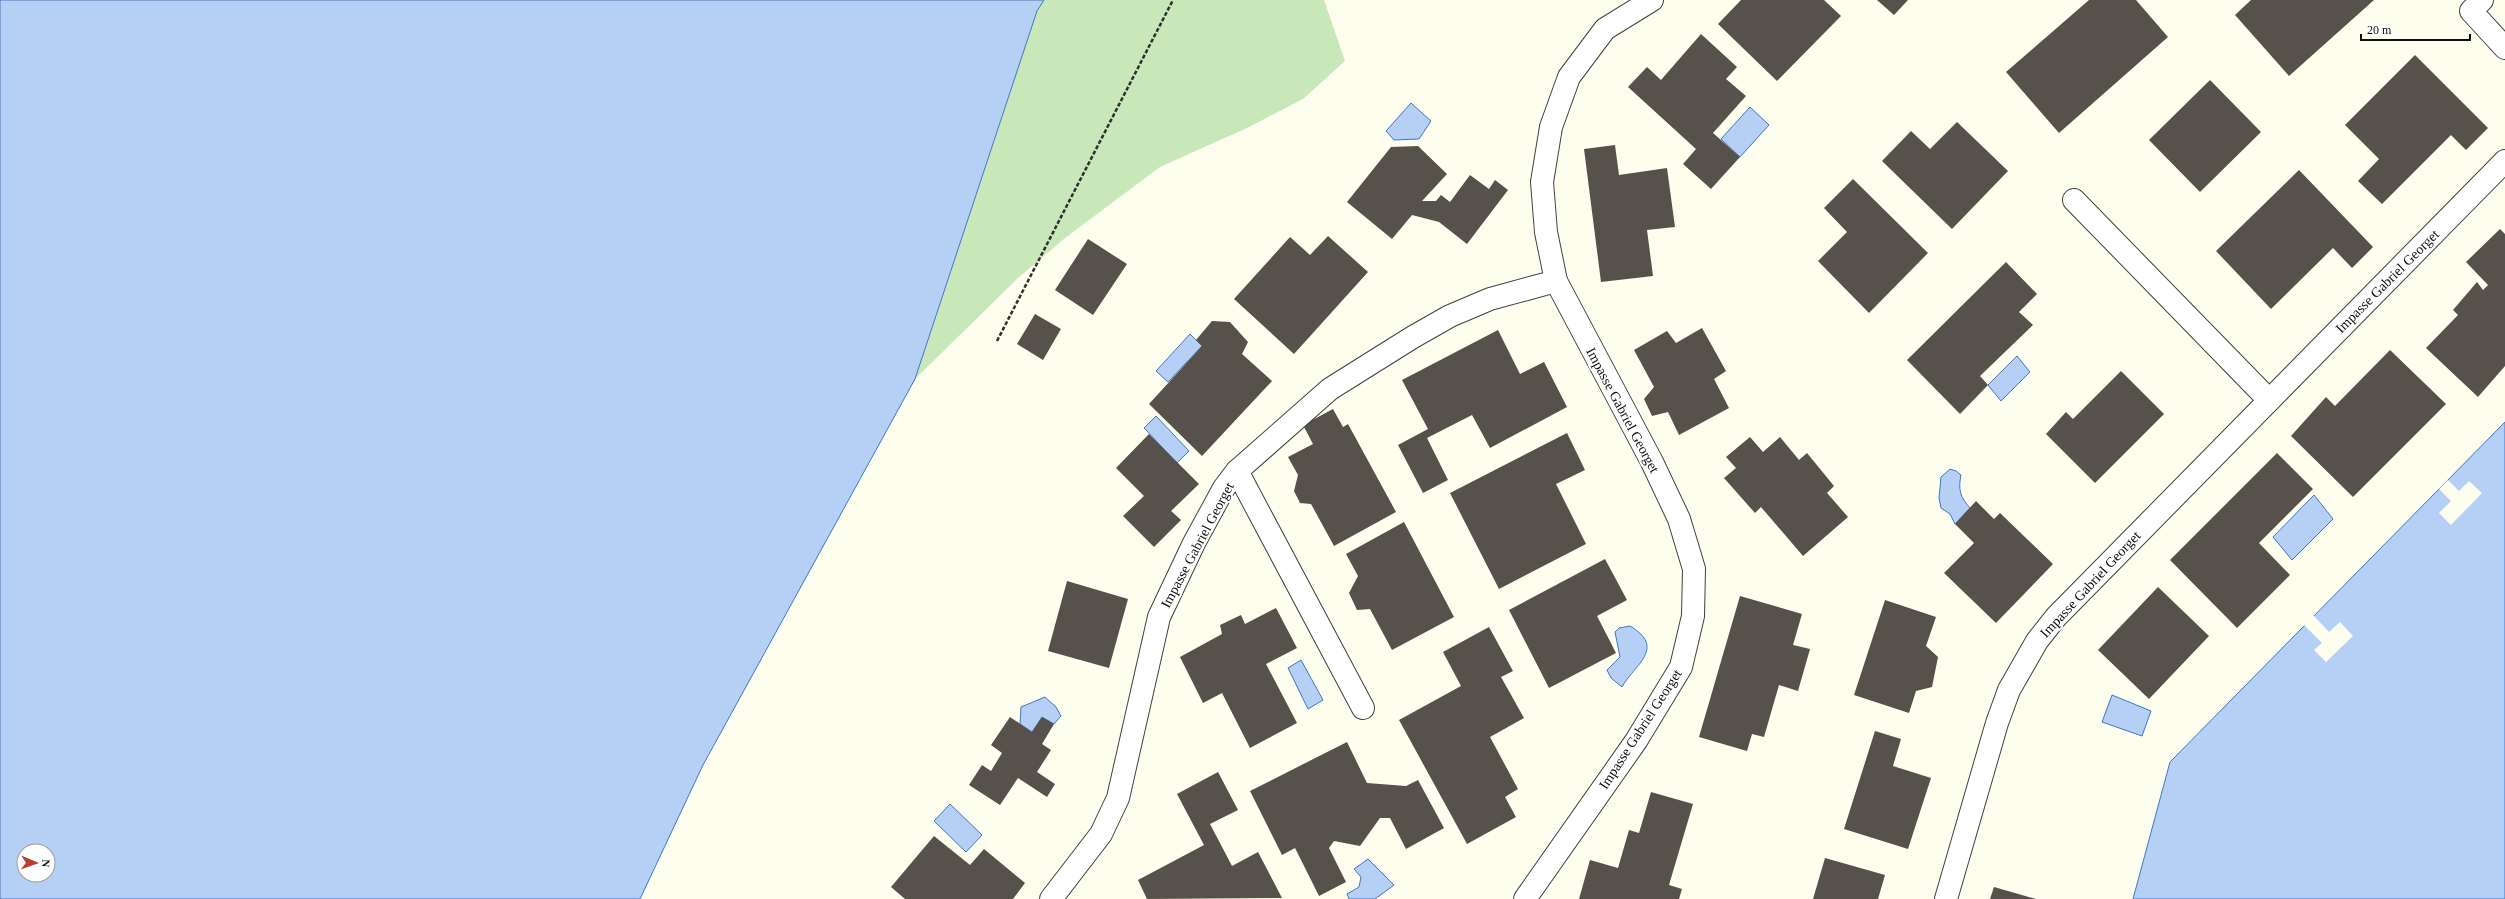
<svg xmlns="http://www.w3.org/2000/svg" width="2505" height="899" viewBox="0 0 2505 899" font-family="'Times New Roman',serif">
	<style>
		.green { fill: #c8e8b9 }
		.water { fill: #b5d0f4; stroke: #3e76c8; fill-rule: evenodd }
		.pier { fill: #fefeee }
		.building { fill: #56514a }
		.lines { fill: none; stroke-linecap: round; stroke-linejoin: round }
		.minor-casing { stroke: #404040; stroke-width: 24 }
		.path { stroke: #2f2f2f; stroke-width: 2.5; stroke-dasharray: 4 2; stroke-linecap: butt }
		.minor { stroke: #fff; stroke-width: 22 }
		.labels { text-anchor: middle; stroke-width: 4; stroke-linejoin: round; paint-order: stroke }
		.street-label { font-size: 14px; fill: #0d0d0d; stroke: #fff }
	</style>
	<rect width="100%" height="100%" fill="#fefeee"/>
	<path class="green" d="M1044 0H1324L1345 61 1303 99 1247 128 1160 167 1065 238 1018 278 915 379 1037 11Z"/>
	<g class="water">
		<path d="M0 0H1044L1037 11 915 379 703 765 640 899H0ZM24 851H48V875H24Z"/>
		<path d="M1411 103 1431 121 1419 139 1394 140 1386 131Z"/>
		<path d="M1750 107 1769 125 1740 157 1721 139Z"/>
		<path d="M1190 334 1202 346 1168 382 1156 371Z"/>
		<path d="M2017 356 2030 372 2001 401 1988 385Z"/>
		<path d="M1156 416 1189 451 1177 463 1144 428Z"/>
		<path d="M2505 422V899H2133L2170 762Z"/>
		<path d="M1950 469 1956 471 1961 475C1958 489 1960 497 1970 508L1955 524 1950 514 1941 508 1939 498 1941 477Z"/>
		<path d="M2314 495 2333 519 2292 560 2273 537Z"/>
		<path d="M1630 626C1667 648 1634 665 1622 687L1611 678 1607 670 1620 657 1615 632 1619 628Z"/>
		<path d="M1301 660 1323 700 1308 709 1288 668Z"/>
		<path d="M2112 695 2151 711 2142 736 2102 722Z"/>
		<path d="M1045 697 1056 707 1061 716 1054 724 1042 717 1032 732 1020 724 1021 707Z"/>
		<path d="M950 804 982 835 966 852 934 821Z"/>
		<path d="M1368 859 1394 885 1375 899H1349L1347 894 1359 887 1361 877 1354 869Z"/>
	</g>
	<g class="pier">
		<path d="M2448 480 2459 491 2469 481 2482 493 2451 525 2439 513 2451 501 2439 489Z"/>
		<path d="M2313 615 2329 632 2340 622 2353 636 2326 662 2314 650 2322 643 2304 625Z"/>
	</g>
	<g class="building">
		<path d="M1741 0H1824L1841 16 1777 81 1718 24Z"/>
		<path d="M1877 0H1908L1894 15Z"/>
		<path d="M2089 0H2136L2168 37 2059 133 2006 72Z"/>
		<path d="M2251 0H2374L2289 76 2235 15Z"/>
		<path d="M1701 34 1737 67 1726 79 1746 96 1713 133 1740 157 1711 189 1683 164 1696 149 1628 87 1647 67 1661 80Z"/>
		<path d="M2415 55 2488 128 2466 150 2451 135 2382 204 2358 181 2379 159 2345 125Z"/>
		<path d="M2210 80 2261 132 2200 192 2149 140Z"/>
		<path d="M1957 122 2008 171 1952 229 1882 161 1911 131 1930 149Z"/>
		<path d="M1615 145 1619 175 1667 168 1675 227 1647 230 1653 276 1601 282 1584 149Z"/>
		<path d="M1418 146 1447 174 1422 201H1436L1441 195 1450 202 1470 175 1489 189 1495 180 1508 190 1467 244 1439 222 1412 215 1392 239 1347 202 1391 147Z"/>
		<path d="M2299 170 2373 247 2352 268 2333 248 2271 309 2216 251Z"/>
		<path d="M1853 179 1928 253 1869 313 1818 261 1847 232 1824 208Z"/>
		<path d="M2500 229 2505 234V366L2478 397 2426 348 2458 315 2453 310 2477 282 2483 290 2488 285 2466 262Z"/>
		<path d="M1328 236 1368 272 1294 354 1234 299 1290 237 1310 255Z"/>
		<path d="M1088 239 1127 264 1093 315 1055 290Z"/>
		<path d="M2006 262 2037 294 2019 312 2033 325 1980 376 1988 385 1960 414 1907 360Z"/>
		<path d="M1035 314 1061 329 1043 360 1017 344Z"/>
		<path d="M1212 321 1230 322 1248 342 1242 354 1272 381 1202 456 1149 404 1202 346 1196 340Z"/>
		<path d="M1702 328 1726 371 1714 379 1729 408 1679 435 1668 412 1652 416 1644 399 1654 387 1634 350 1667 331 1676 343Z"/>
		<path d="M1498 330 1520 374 1544 362 1567 407 1490 448 1472 415 1427 438 1448 480 1423 493 1398 445 1428 429 1402 380Z"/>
		<path d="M2390 350 2446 404 2353 497 2291 436 2326 397 2335 406Z"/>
		<path d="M2121 371 2164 414 2095 483 2046 434 2066 412 2073 419Z"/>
		<path d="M1333 409 1343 427 1348 424 1396 512 1334 546 1311 504 1300 503 1294 491 1298 475 1288 457 1313 444 1303 425Z"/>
		<path d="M1567 433 1585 470 1556 484 1586 544 1499 589 1450 493Z"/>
		<path d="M1149 434 1199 484 1171 511 1181 520 1154 547 1123 516 1144 496 1116 468Z"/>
		<path d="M1750 437 1763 452 1780 437 1799 460 1807 453 1834 486 1827 493 1848 517 1803 556 1761 507 1755 513 1724 478 1736 468 1726 457Z"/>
		<path d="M2277 453 2313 489 2259 543 2290 575 2237 628 2170 560Z"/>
		<path d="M1976 501 1994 519 2000 513 2053 564 1996 623 1944 573 1974 543 1955 524Z"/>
		<path d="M1404 522 1454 617 1392 650 1370 609 1357 610 1349 593 1358 576 1346 554Z"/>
		<path d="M1605 559 1627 600 1597 616 1616 653 1549 688 1509 610Z"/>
		<path d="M1067 581 1128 599 1109 668 1048 651Z"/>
		<path d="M2158 587 2209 636 2149 699 2098 650Z"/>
		<path d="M1740 596 1802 614 1793 645 1810 649 1798 691 1779 685 1764 737 1752 734 1747 751 1699 737Z"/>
		<path d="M1885 600 1936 617 1926 646 1938 657 1932 687 1916 691 1909 713 1854 695Z"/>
		<path d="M1276 608 1297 648 1266 664 1297 723 1250 748 1222 693 1203 703 1180 657 1222 634 1220 625 1241 615 1245 624Z"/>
		<path d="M1489 627 1513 671 1501 677 1524 718 1490 737 1518 789 1505 797 1516 817 1467 844 1399 720 1461 686 1443 652Z"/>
		<path d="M1010 717 1032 732 1042 717 1054 724 1042 744 1051 750 1037 772 1055 784 1047 797 1018 778 1000 805 969 785 982 765 991 771 1002 753 991 745Z"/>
		<path d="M1875 731 1901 739 1893 766 1931 778 1908 849 1844 829Z"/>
		<path d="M1347 742 1367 783 1406 786 1418 780 1444 828 1406 849 1390 818H1380L1360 846 1334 841 1329 848 1346 882 1319 896 1295 848 1282 855 1250 791Z"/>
		<path d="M1218 772 1238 810 1210 824 1232 866 1258 852 1282 898 1147 899 1138 880 1204 845 1177 794Z"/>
		<path d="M1651 792 1693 804 1669 885 1682 889 1679 899H1579L1590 860 1618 868 1629 830 1639 833Z"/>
		<path d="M934 836 970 865 984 849 1025 883 1013 899H905L891 887Z"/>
		<path d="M1825 858 1885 875 1878 899H1813Z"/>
		<path d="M1994 887 2036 899H1990Z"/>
	</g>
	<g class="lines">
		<g class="minor-casing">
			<g id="minor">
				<path d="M2482 0 2471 11 2505 48"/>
				<path d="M2074 200 2269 400"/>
				<path d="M1237 471 1363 708"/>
				<path d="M1051 899 1101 834 1118 798 1159 617 1194 543 1224 488 1237 471 1330 389 1413 337 1450 316 1490 299 1556 281"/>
				<path d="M1525 899 1636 741 1681 667 1693 616 1694 569 1679 519 1652 462 1556 281 1546 232 1542 182 1551 127 1569 77 1605 29 1652 0"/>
				<path d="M1946 899 1997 723 2009 690 2037 641 2056 617 2505 161"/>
			</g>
		</g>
		<path class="path" d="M997 341 1173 0"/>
		<use href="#minor" class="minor"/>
	</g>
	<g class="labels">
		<g class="street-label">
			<text transform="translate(2387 281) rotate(-45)" y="5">Impasse Gabriel Georget</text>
			<text transform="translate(1623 410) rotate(62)" y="5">Impasse Gabriel Georget</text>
			<text transform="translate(1197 545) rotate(-62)" y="5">Impasse Gabriel Georget</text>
			<text transform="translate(2090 584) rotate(-47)" y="5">Impasse Gabriel Georget</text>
			<text transform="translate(1640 729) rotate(-57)" y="5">Impasse Gabriel Georget</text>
		</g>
	</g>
	<g transform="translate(36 863) rotate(92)"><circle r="19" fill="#ffffff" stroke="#9e9e9e"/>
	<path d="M0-3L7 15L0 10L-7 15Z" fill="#b93f2a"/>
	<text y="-6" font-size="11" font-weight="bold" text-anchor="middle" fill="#0d0d0d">N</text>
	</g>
	<path d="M2361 34v6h109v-6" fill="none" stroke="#0d0d0d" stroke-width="2"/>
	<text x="2367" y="34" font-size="12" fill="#0d0d0d" stroke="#ffffff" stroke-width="3" paint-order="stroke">20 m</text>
</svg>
